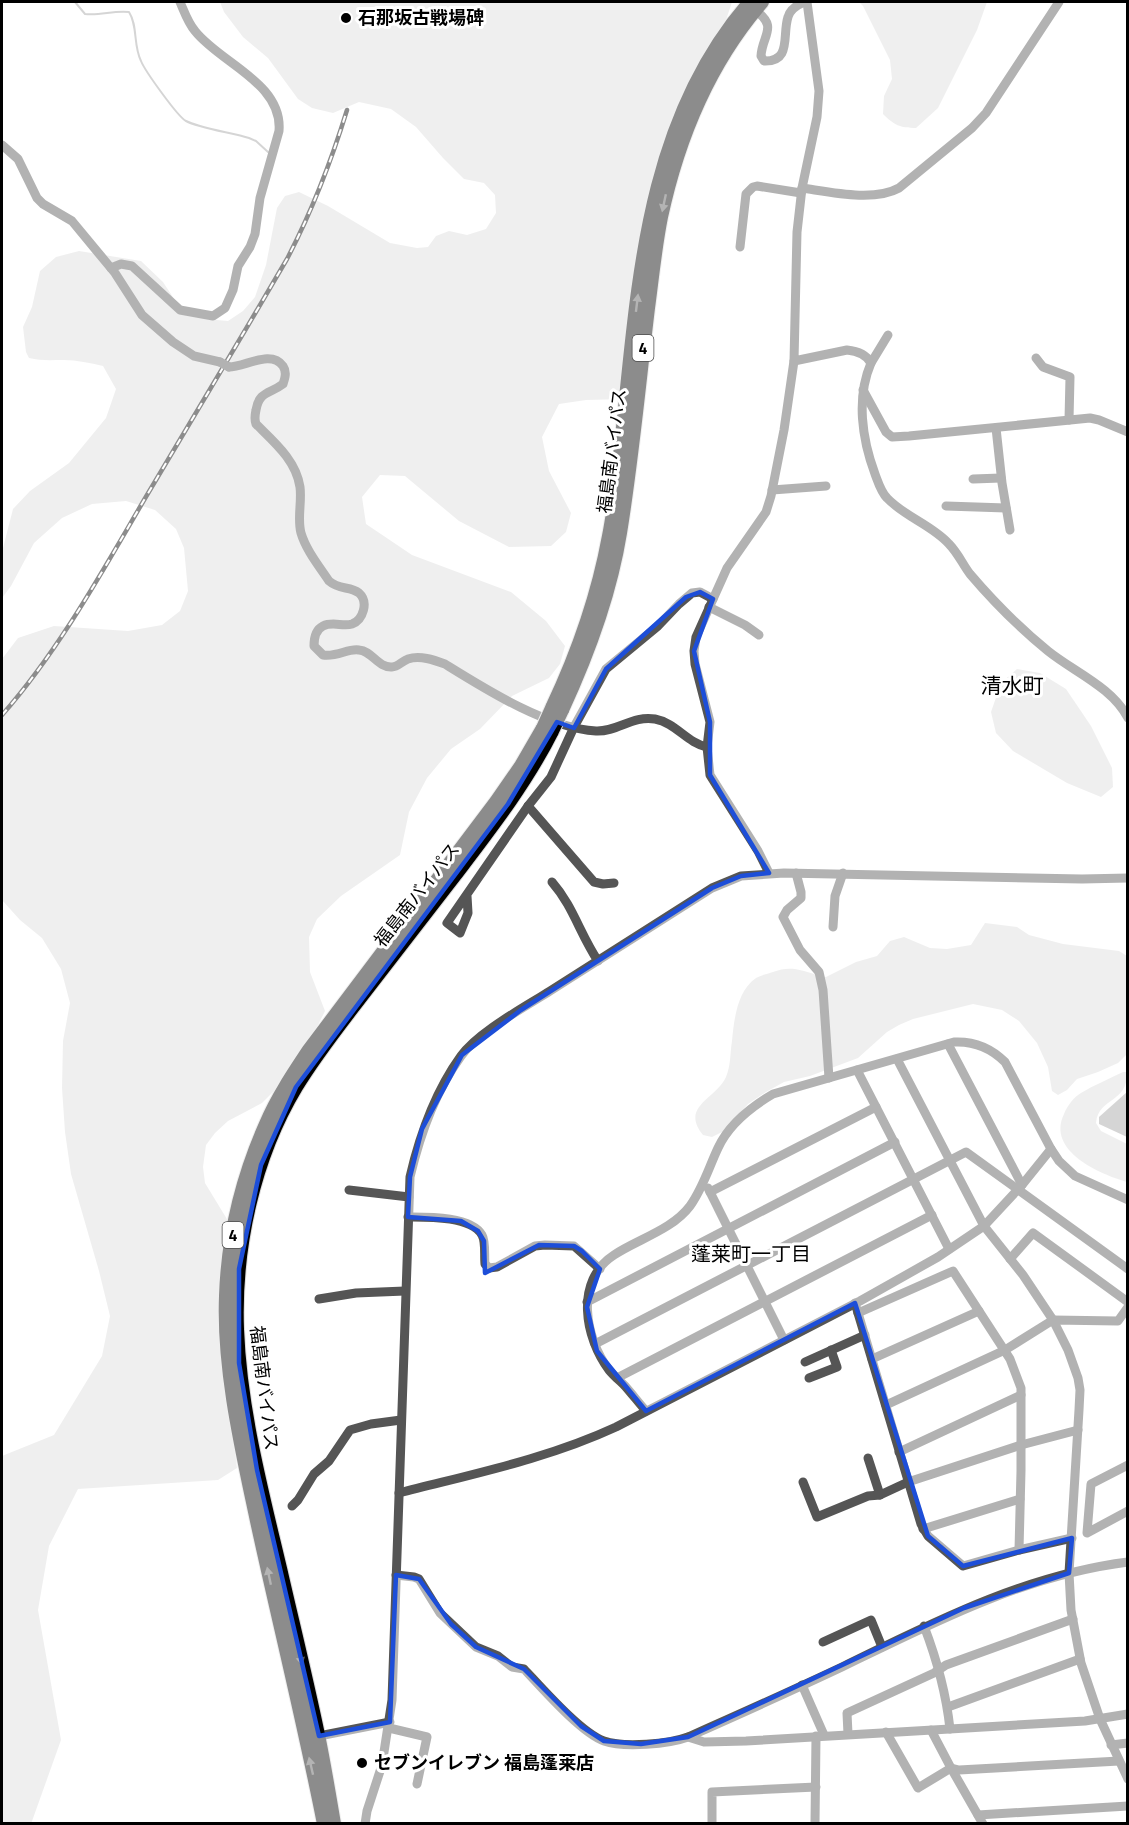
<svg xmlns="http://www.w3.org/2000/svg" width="1129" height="1825" viewBox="0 0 1129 1825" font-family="'Titillium Web','Noto Sans JP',sans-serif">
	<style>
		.green { fill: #dcdcdc }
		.water { fill: #a3a3a3 }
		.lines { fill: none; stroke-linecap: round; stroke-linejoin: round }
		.stream { stroke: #a3a3a3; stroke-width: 2 }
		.highway-casing { stroke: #dbdbdb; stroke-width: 16 }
		.minor { stroke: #555; stroke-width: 9 }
		.highway { stroke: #000; stroke-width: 14 }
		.rail-casing { stroke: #000; stroke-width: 4.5 }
		.rail { stroke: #fff; stroke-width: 2; stroke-dasharray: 7; stroke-linecap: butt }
		.highway-bridge-casing { stroke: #dbdbdb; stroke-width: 16; stroke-linecap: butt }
		.minor-bridge { stroke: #555; stroke-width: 9 }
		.highway-bridge { stroke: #000; stroke-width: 14 }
		.oneway { fill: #595959 }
		.marked { fill: none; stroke: #1d4ed8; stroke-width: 4.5; stroke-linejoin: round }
		.poi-dot { fill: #000; stroke: #fff; stroke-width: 2 }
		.labels { text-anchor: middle; stroke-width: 6; stroke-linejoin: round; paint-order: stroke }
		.shield { fill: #fff; stroke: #4c4c4c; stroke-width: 1.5 }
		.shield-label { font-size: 16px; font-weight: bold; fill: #000 }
		.poi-label { font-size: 18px; font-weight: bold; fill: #000; stroke: #fff; text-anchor: start }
		.street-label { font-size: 18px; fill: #000; stroke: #fff }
		.neighbourhood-label { font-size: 20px; fill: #000; stroke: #fff }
		.quarter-label { font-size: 21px; fill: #000; stroke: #fff }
	</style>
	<rect width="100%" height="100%" fill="#fff"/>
	<g class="green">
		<path d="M220 2H732L726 20 684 110 627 399 586 400 559 404 542 437 549 471 571 513 566 532 551 546 509 547 459 521 405 476 380 475 362 497 366 524 412 555 511 592 546 621 565 646 560 664 549 678 512 696 480 729 451 749 427 778 409 812 400 855 341 896 317 919 309 937 310 972 325 1011 296 1069 262 1103 228 1121 215 1133 206 1145 203 1167 205 1183 233 1229 225 1372 237 1468 218 1480 78 1489 49 1546 38 1610 61 1740 31 1824 2 1823V1456L54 1435 102 1356 110 1316 99 1271 71 1174 65 1132 62 1088 63 1041 70 1003 61 969 42 938 20 920 2 900V659L18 638 54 626 128 631 162 625 180 611 188 591 184 548 176 529 155 510 126 501 92 504 62 518 34 543 11 586 2 598V552L13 509 30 491 69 463 106 418 116 389 103 366C90 363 77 360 64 360 51 360 41 361 29 358L26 352 23 327 32 307 40 271 56 257 79 251 141 261 163 282 182 311 206 319 228 321 243 311 255 297 266 265 277 208 285 196 299 192 328 206 390 243 417 248 428 247 436 236 449 231 467 235 486 229 496 213 495 195 484 183 464 179 443 158 416 127 391 109 359 102 333 113 312 108 298 99 268 58 243 37 224 12Z"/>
		<path d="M859 2H987L977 30 938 108 916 128C900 128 894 125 883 114L884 96 892 79 890 60 863 6Z"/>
		<path d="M1017 669 1040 673 1066 689 1091 726 1112 768 1113 787 1101 797 1067 783 1013 751 996 733 991 712 1001 683Z"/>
		<path d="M985 923 1017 927 1029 935 1063 944 1119 951 1127 956V1054L1118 1063 1098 1072 1077 1079 1067 1090 1058 1095 1052 1091 1048 1067 1037 1043 1019 1021 1002 1010 973 1004 913 1019 899 1025 887 1032 858 1058 810 1076 784 1082 766 1092 748 1104 724 1131 712 1137 703 1135C680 1106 715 1100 726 1077 731 1065 730 1053 732 1041 734 1020 737 991 756 978 761 975 767 974 773 972 780 969 788 968 795 969 806 971 816 975 826 977L856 962 877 956 890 941 904 937 930 948 947 949 971 945Z"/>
		<path d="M1123 1072H1127C1128 1104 1099 1096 1096 1123L1101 1131 1127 1144V1182C1100 1174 1046 1151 1064 1114 1067 1106 1074 1097 1081 1093 1094 1085 1109 1079 1123 1072Z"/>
	</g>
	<path class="water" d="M1127 1092V1137L1099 1124V1117Z"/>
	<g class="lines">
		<path class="stream" d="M75 2 85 14C100 16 114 10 129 12 138 26 133 45 141 61 145 71 178 117 186 121 199 128 233 133 249 138L256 141 268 152"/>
		<g class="highway-casing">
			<g id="highway">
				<path d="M552 708C578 653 598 596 609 536 615 506 618 476 621 446 638 293 643 124 750 2"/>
				<path d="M562 710C588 654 610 595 620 533 632 459 639 383 648 308 652 278 655 247 661 217 678 138 709 63 762 2"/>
				<path d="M324 1824C304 1722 279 1622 257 1521 242 1450 223 1369 226 1296 228 1238 242 1178 266 1124 277 1098 293 1074 309 1050L496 802 521 766 543 728"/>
				<path d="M334 1824C329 1794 324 1764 318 1735 307 1682 294 1629 282 1577 263 1496 240 1412 237 1329 234 1246 254 1157 296 1087 316 1054 340 1024 363 994 394 954 424 915 455 875 490 829 526 783 552 731"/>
			</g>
		</g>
		<g class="minor">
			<path d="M807 2 819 91 817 117 802 188 797 232 794 361 847 350C857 351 866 354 871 363 856 398 862 439 875 474 878 482 881 492 887 498 905 517 932 525 949 544 958 553 963 565 970 574 993 601 1021 629 1048 651 1074 672 1112 687 1128 718"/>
			<path d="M755 10C779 27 762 35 761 56L764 61C792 62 782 35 788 17 790 9 797 5 804 2"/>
			<path d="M2 145 18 159 37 198 43 204 72 221 115 273 142 315 173 342 194 356 220 362"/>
			<path d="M802 188C830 192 874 202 899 188L972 128 986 113 1059 2"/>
			<path d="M740 247 746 194 753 187 757 186 801 193"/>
			<path d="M111 268 121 264 132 266 180 310 213 316 225 308 233 290 238 266 250 247 255 234 260 198 279 131C283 83 220 63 195 31 188 23 184 11 180 2"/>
			<path d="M1036 358 1043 367 1070 377 1069 420"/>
			<path d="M871 363 888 335"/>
			<path d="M229 367C245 367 271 349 283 366 287 372 285 378 283 384 270 394 259 391 256 410 255 415 254 419 256 424 274 442 296 460 300 487 302 502 297 519 301 533 306 550 319 566 329 581 339 590 350 586 359 593 369 602 363 620 352 624 343 627 333 621 323 626 315 630 314 638 314 646L323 655C338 657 348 648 359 650 372 651 378 668 392 667 398 667 402 661 408 659 420 655 434 660 445 664 487 690 547 728 596 731 617 732 633 715 655 719 676 723 687 743 707 747"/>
			<path d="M863 390 886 432 892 437 909 436 1090 418 1099 420 1128 432"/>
			<path d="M996 428 1002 483 1010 530"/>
			<path d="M973 479 1001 478"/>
			<path d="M772 490 826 486"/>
			<path d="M946 506 1006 508"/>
			<path d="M709 607 745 625 759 635"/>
			<path d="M528 806 594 882 603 884 614 883"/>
			<path d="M769 873 758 851 710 775 707 747 710 722 695 664 694 651 696 637 727 568 766 512 771 496 784 430 794 361"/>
			<path d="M796 873 801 892V898L787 910 783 917 800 950 819 972 823 990 829 1078"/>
			<path d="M552 882C573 906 580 934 598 961"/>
			<path d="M467 896 468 913 460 933 447 923 528 806 551 777 574 727 606 669 658 626 679 604 692 593 700 592 713 599"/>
			<path d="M833 927 835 896 843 873"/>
			<path d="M948 1044 1022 1185"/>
			<path d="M897 1059 984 1226 1023 1275 1053 1320 1068 1350 1078 1378 1080 1390 1079 1410 1069 1573 1071 1610 1081 1663 1100 1719 1128 1779"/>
			<path d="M857 1070 949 1249"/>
			<path d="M708 1188 784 1340"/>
			<path d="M349 1190 409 1197"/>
			<path d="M710 1192 876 1107"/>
			<path d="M408 1217C427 1217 471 1216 482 1235 486 1242 484 1255 485 1264L489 1268 497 1267 535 1246 545 1245 574 1246 600 1269"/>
			<path d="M1010 1259 1033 1233 1128 1302"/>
			<path d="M319 1299 356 1293 405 1291"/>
			<path d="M587 1302 895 1142"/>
			<path d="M855 1303 921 1524 928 1536 963 1566 1019 1550 1072 1538"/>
			<path d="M858 1313 953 1271 1010 1359 1021 1388V1471L1019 1550"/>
			<path d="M595 1344 966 1152 1128 1269"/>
			<path d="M872 1359 979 1311"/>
			<path d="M805 1362 865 1335"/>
			<path d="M617 1378 932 1215"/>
			<path d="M809 1378 837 1367 831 1350"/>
			<path d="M886 1405 1005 1350 1053 1320 1118 1321 1128 1307"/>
			<path d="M646 1411C639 1403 632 1394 625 1386 620 1381 614 1376 609 1370 585 1338 574 1281 614 1255 638 1239 672 1230 690 1206 703 1188 709 1167 718 1148 729 1124 751 1107 773 1094L954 1042C974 1041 991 1048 1005 1062L1051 1149 1059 1161 1075 1176 1128 1200"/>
			<path d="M899 1452 1021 1395"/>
			<path d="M868 1458 880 1495"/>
			<path d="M1128 1465 1091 1484 1087 1533 1128 1511"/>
			<path d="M803 1482 817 1517 868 1496 880 1495 908 1482 1021 1445 1078 1430"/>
			<path d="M399 1493C472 1474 547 1459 616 1427L860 1301 938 1257 984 1226 1022 1185 1051 1149"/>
			<path d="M292 1506 298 1500 314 1474 329 1461 350 1430 371 1424 401 1420"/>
			<path d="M923 1529 1020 1499"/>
			<path d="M396 1575 414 1577 419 1579 440 1613 476 1647 498 1656 512 1667 524 1669C542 1688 581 1733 604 1741 624 1748 669 1744 688 1737 740 1714 791 1691 842 1667 934 1622 1025 1575 1128 1562"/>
			<path d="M924 1626C937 1660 946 1692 950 1729"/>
			<path d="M823 1642 871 1620 882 1647"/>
			<path d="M802 1685 824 1735"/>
			<path d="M948 1707 1080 1659"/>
			<path d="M389 1728 427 1737 417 1784"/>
			<path d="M931 1730 951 1768 983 1824"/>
			<path d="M886 1732 918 1788 951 1768 959 1770 1119 1761"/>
			<path d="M848 1734 847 1713 934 1673 946 1665 1073 1619"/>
			<path d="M319 1736 390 1722"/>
			<path d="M688 1737 704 1742 746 1741 1085 1721 1128 1714"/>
			<path d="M1111 1745 1128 1743"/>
			<path d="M978 1815 1128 1806"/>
			<path d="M365 1824 367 1811 382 1765 392 1700 410 1177C420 1134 435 1092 461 1056 478 1032 525 1007 550 991 604 957 658 922 712 888L741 876 784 873 1082 879 1128 878"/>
			<path d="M712 1824V1792L816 1787"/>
			<path d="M815 1824 816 1736"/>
		</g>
		<use href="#highway" class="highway"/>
		<g class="rail-casing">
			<path id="rail" d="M2 715C60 649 103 570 147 495 194 416 241 338 287 259 312 211 331 162 347 110"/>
		</g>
		<use href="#rail" class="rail"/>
		<g class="highway-bridge-casing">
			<g id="highway-bridge">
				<path d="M543 728 552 708"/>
				<path d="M552 731 562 710"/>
			</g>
		</g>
		<path class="minor-bridge" d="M220 362 229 367"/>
		<use href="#highway-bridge" class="highway-bridge"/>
	</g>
	<defs><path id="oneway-solid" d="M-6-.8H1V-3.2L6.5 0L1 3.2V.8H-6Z" transform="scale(1.5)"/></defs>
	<g class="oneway">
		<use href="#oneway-solid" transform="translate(664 203) rotate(102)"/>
		<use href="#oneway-solid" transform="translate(637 303) rotate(-83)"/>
		<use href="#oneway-solid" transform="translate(269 1576) rotate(-102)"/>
		<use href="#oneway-solid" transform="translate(300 1656) rotate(77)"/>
		<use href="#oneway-solid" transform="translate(311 1766) rotate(-103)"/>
	</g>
	<path d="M0 0H1129V1825H0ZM700 592 713 599 694 651 710 722V775L769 873 741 876 712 888 521 1010 462 1055 422 1129 410 1177 408 1217 461 1221 478 1231 484 1241 485 1273 539 1245 574 1246 582 1251 600 1269 587 1307 597 1351 646 1411 855 1303 928 1536 963 1566 1072 1538 1069 1573 964 1608 688 1737 641 1744 604 1741 581 1726 524 1669 476 1647 451 1624 419 1579 396 1575 390 1722 319 1736 257 1470 239 1363V1269L261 1165 296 1087 508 804 557 722 574 728 606 669 686 597Z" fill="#fff" fill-opacity=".55" fill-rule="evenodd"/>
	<path class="marked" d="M700 592 713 599 694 651 710 722V775L769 873 741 876 712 888 521 1010 462 1055 422 1129 410 1177 408 1217 461 1221 478 1231 484 1241 485 1273 539 1245 574 1246 582 1251 600 1269 587 1307 597 1351 646 1411 855 1303 928 1536 963 1566 1072 1538 1069 1573 964 1608 688 1737 641 1744 604 1741 581 1726 524 1669 476 1647 451 1624 419 1579 396 1575 390 1722 319 1736 257 1470 239 1363V1269L261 1165 296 1087 508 804 557 722 574 728 606 669 686 597Z"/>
	<g class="poi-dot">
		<circle cx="346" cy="18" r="6"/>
		<circle cx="362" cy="1763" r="6"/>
	</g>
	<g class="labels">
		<g class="shield">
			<rect x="632.5" y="335" width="21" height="26" rx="4.5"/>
			<rect x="222.5" y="1222" width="21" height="26" rx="4.5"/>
		</g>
		<g class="shield-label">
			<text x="643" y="354">4</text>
			<text x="233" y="1241">4</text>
		</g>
		<g class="poi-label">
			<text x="358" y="24">石那坂古戦場碑</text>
			<text x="374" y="1769">セブンイレブン 福島蓬莱店</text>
		</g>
		<g class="street-label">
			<text transform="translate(612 451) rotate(-83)" y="6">福島南バイパス</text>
			<text transform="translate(417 895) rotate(-52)" y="6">福島南バイパス</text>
			<text transform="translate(264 1388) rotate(83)" y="6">福島南バイパス</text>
		</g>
		<g class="neighbourhood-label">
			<text x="751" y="1261">蓬莱町一丁目</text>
		</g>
		<g class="quarter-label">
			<text x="1012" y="693">清水町</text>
		</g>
	</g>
	<rect width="1129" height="1825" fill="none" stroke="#000000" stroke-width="6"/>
</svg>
